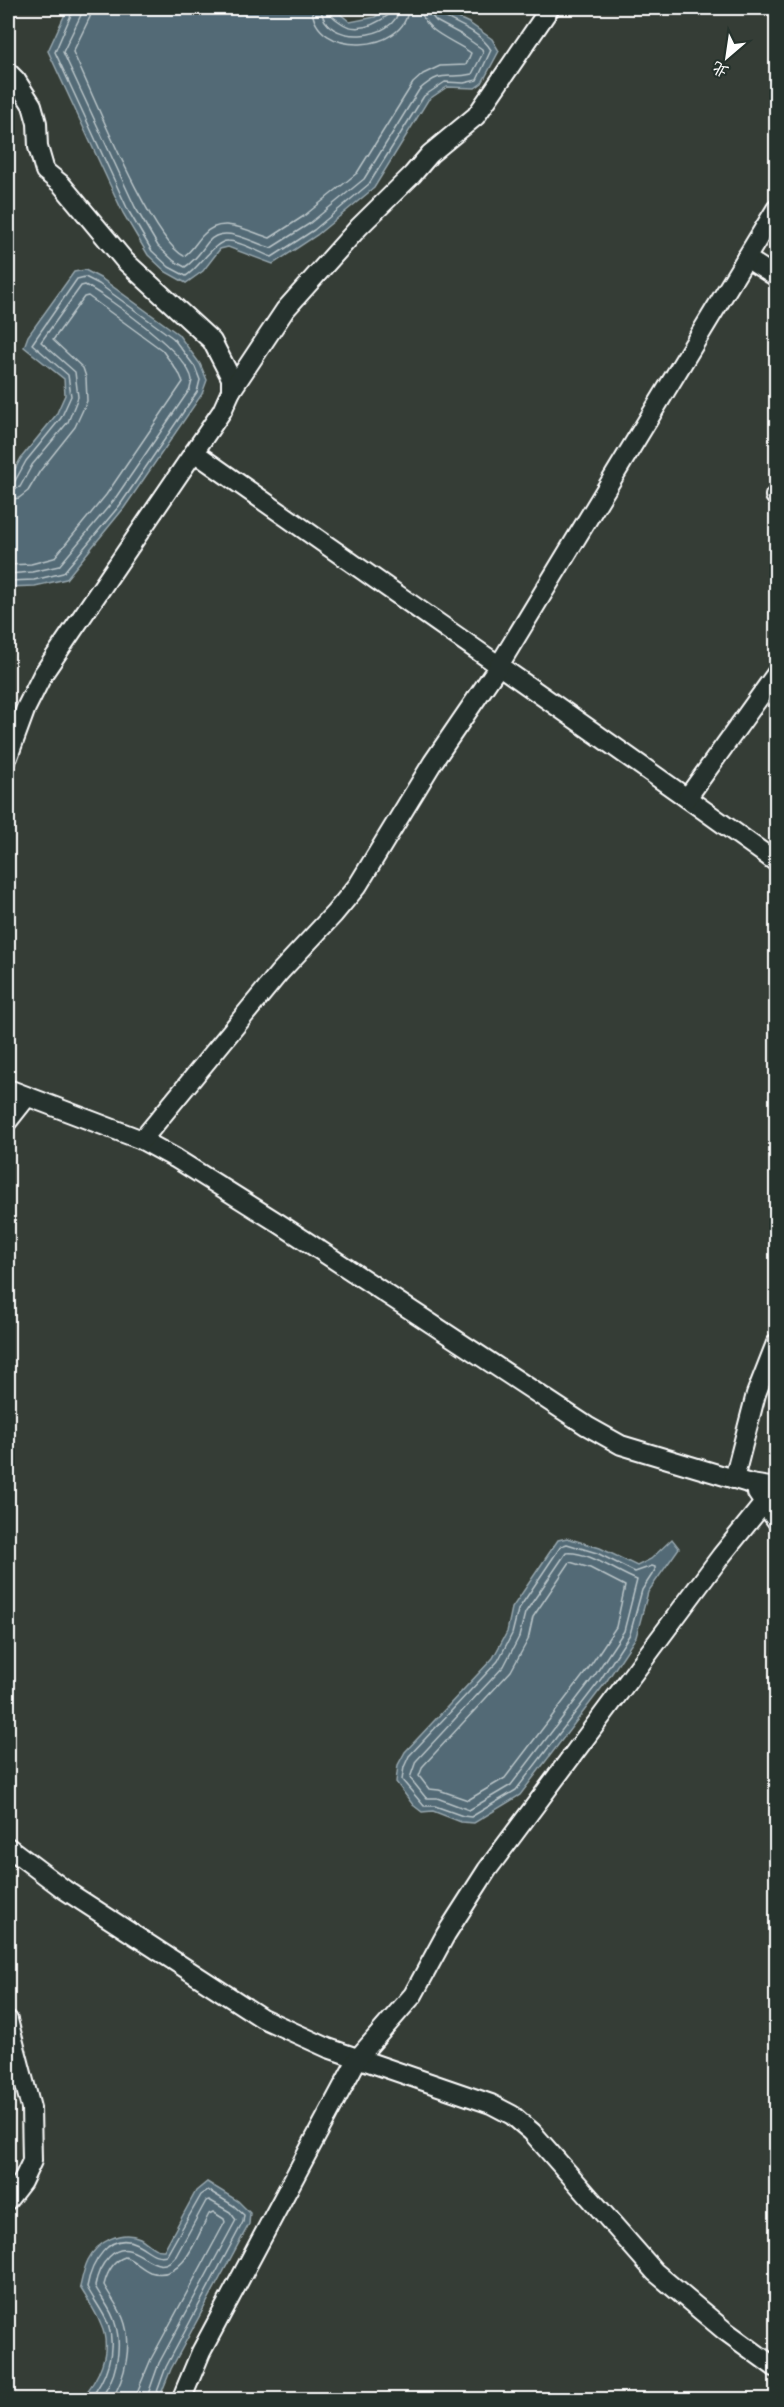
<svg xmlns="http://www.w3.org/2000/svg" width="784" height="2407" viewBox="0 0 784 2407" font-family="'Gochi Hand','LXGW WenKai TC',sans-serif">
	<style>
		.water { fill: #526b76; stroke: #97a6ad; stroke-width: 1.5 }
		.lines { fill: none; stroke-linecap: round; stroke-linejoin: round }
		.shore { stroke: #bac4c8; stroke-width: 1.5 }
		.minor-casing { stroke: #fff; stroke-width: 22 }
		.minor { stroke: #26332d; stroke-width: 18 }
	</style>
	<rect width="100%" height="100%" fill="#353d36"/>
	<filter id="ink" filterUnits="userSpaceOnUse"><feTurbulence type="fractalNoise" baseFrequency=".0167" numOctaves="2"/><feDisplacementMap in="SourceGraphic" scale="12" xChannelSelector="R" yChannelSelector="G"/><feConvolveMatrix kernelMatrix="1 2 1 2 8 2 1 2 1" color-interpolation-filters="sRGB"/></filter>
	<g filter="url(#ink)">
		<g class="water">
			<path d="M71 8H333L350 22 375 17 389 8H437L469 23 492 39 499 51 482 83 475 88 447 87 428 100 374 188 317 235 273 264 228 247 220 249 203 271 186 283 166 272 148 255 123 213 48 51 66 12Z"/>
			<path d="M85 270 102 279 178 334 200 364 207 380 202 394 124 508 66 579 35 586 8 587V482L21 458 56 415 65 395 64 379 24 347 28 336 74 272Z"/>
			<path d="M567 1538 600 1548 637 1566 651 1559 672 1539 679 1548 648 1592 636 1637 606 1682 520 1795 474 1823 461 1822 433 1811 422 1812 413 1805 396 1782 398 1765 405 1752 493 1658 507 1632 512 1608 558 1540Z"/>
			<path d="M207 2182 238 2201 250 2213 249 2224 171 2369 159 2399H81C98 2380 113 2351 101 2325 96 2312 87 2299 80 2287 82 2278 84 2268 88 2260 97 2242 121 2229 140 2238 149 2243 153 2251 164 2250L196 2191Z"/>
		</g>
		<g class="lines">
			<g class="shore">
				<path d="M74 8 55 52 128 210 152 251 169 267 186 276C199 268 215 240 228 241 240 241 260 253 272 257L314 230 369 184 424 96 445 82 464 83 477 80 491 50C481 33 458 24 440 15L437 8"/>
				<path d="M82 8 81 15 63 52 135 207 158 246 174 261 185 267C195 261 201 251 208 242 224 223 252 243 271 248L309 224 364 179 419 90C444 68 446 80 472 74L483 53 482 49 462 35 436 21 431 15 430 8"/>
				<path d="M91 8 90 17 73 52C91 90 152 242 184 256 192 251 196 242 203 235 222 214 249 232 270 238L304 216 357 173 413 83 423 74 440 66 466 65 471 53C454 40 422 32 421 8"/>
				<path d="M312 8C314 59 407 53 408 8"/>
				<path d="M321 8C323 47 397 41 399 8"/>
				<path d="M329 8C330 15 334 18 340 22 356 34 375 25 390 14L392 8"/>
				<path d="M8 484 15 481 26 461 61 418 71 396 68 375 32 344 77 279 85 277 99 284 173 338 195 367 200 380 197 392 120 505 63 573 34 580 8 581"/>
				<path d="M8 491 20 487 32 465 68 422 78 397 75 372 41 342 81 286 85 285C108 297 189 354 192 380 192 382 190 387 190 389L114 500 59 566 32 572 8 574"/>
				<path d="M8 500 19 498 28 491 40 471 75 427 87 401 86 377 83 368 53 340 84 297 88 296 162 350 180 375 183 382 106 495 54 558 31 564 8 565"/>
				<path d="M567 1544 597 1553 635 1572 652 1566 655 1567V1570L642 1590 630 1634 601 1679 516 1790 471 1817 463 1816 435 1806H424L402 1780 404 1767 409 1756 498 1661 512 1634 518 1610 561 1546Z"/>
				<path d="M566 1553C589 1551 616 1572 637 1580L624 1631 595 1675 511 1785 469 1810 437 1798H426L410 1778 416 1761 504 1666 519 1637 525 1613Z"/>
				<path d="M570 1562 590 1568 625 1586 616 1627 588 1669 505 1778 468 1800 439 1790 429 1789 419 1776 423 1766 511 1671 528 1640 533 1617Z"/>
				<path d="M89 2400C106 2380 117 2350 108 2324 103 2311 93 2299 87 2287 91 2264 109 2230 137 2244 149 2250 153 2258 167 2255L201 2195 208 2190 234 2206 244 2215 243 2222 166 2367 154 2400"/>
				<path d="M99 2400C116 2380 123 2348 115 2323 112 2310 101 2298 95 2286 97 2273 101 2265 109 2257 135 2231 153 2284 176 2256L206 2201 209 2200 230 2212 236 2220 159 2363 146 2400"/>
				<path d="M111 2400C126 2378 133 2343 123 2318 118 2306 110 2296 104 2285 107 2273 112 2261 125 2257 134 2260 141 2268 150 2272 184 2283 197 2236 209 2214L213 2212 224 2219 225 2222 151 2359 138 2390 137 2400"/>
			</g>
			<g class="minor-casing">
				<g id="minor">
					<path d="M8 72 16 80 32 105 37 123 38 147 45 171 61 184 125 261 212 341 231 378V391L222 411 43 674 26 708 8 757"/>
					<path d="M746 258 776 277"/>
					<path d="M231 391 285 310 359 227 412 175 430 154 476 116 550 8"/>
					<path d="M194 452C388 589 584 723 776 862"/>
					<path d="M775 496 776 497"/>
					<path d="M687 798 776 674"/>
					<path d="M8 1089 142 1140 175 1158 280 1224 587 1426 621 1445 751 1484 776 1488"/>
					<path d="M8 1121 27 1097"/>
					<path d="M142 1140 279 973 334 914 358 885 433 762 498 667 776 209"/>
					<path d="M734 1479 756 1394 776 1343"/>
					<path d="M757 1493 776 1520"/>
					<path d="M8 1847 65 1890 262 2018 328 2048 491 2104 512 2115 532 2132 655 2272 724 2330 776 2368"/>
					<path d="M8 2020 31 2108 32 2161 22 2182 8 2200"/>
					<path d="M181 2400 201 2352 358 2058 413 1995 446 1934 487 1870 721 1556 764 1503"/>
				</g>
			</g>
			<use href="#minor" class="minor"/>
		</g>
	</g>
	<rect width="784" height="2407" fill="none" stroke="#26332d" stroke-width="30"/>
	<rect x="15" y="15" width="754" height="2377" fill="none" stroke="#fff" stroke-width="2" filter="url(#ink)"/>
	<g transform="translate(727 57) rotate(209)" stroke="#26332d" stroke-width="4.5" paint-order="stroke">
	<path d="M0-4.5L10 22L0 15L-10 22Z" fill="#ffffff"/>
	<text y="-9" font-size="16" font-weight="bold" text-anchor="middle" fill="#ffffff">北</text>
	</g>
</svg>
